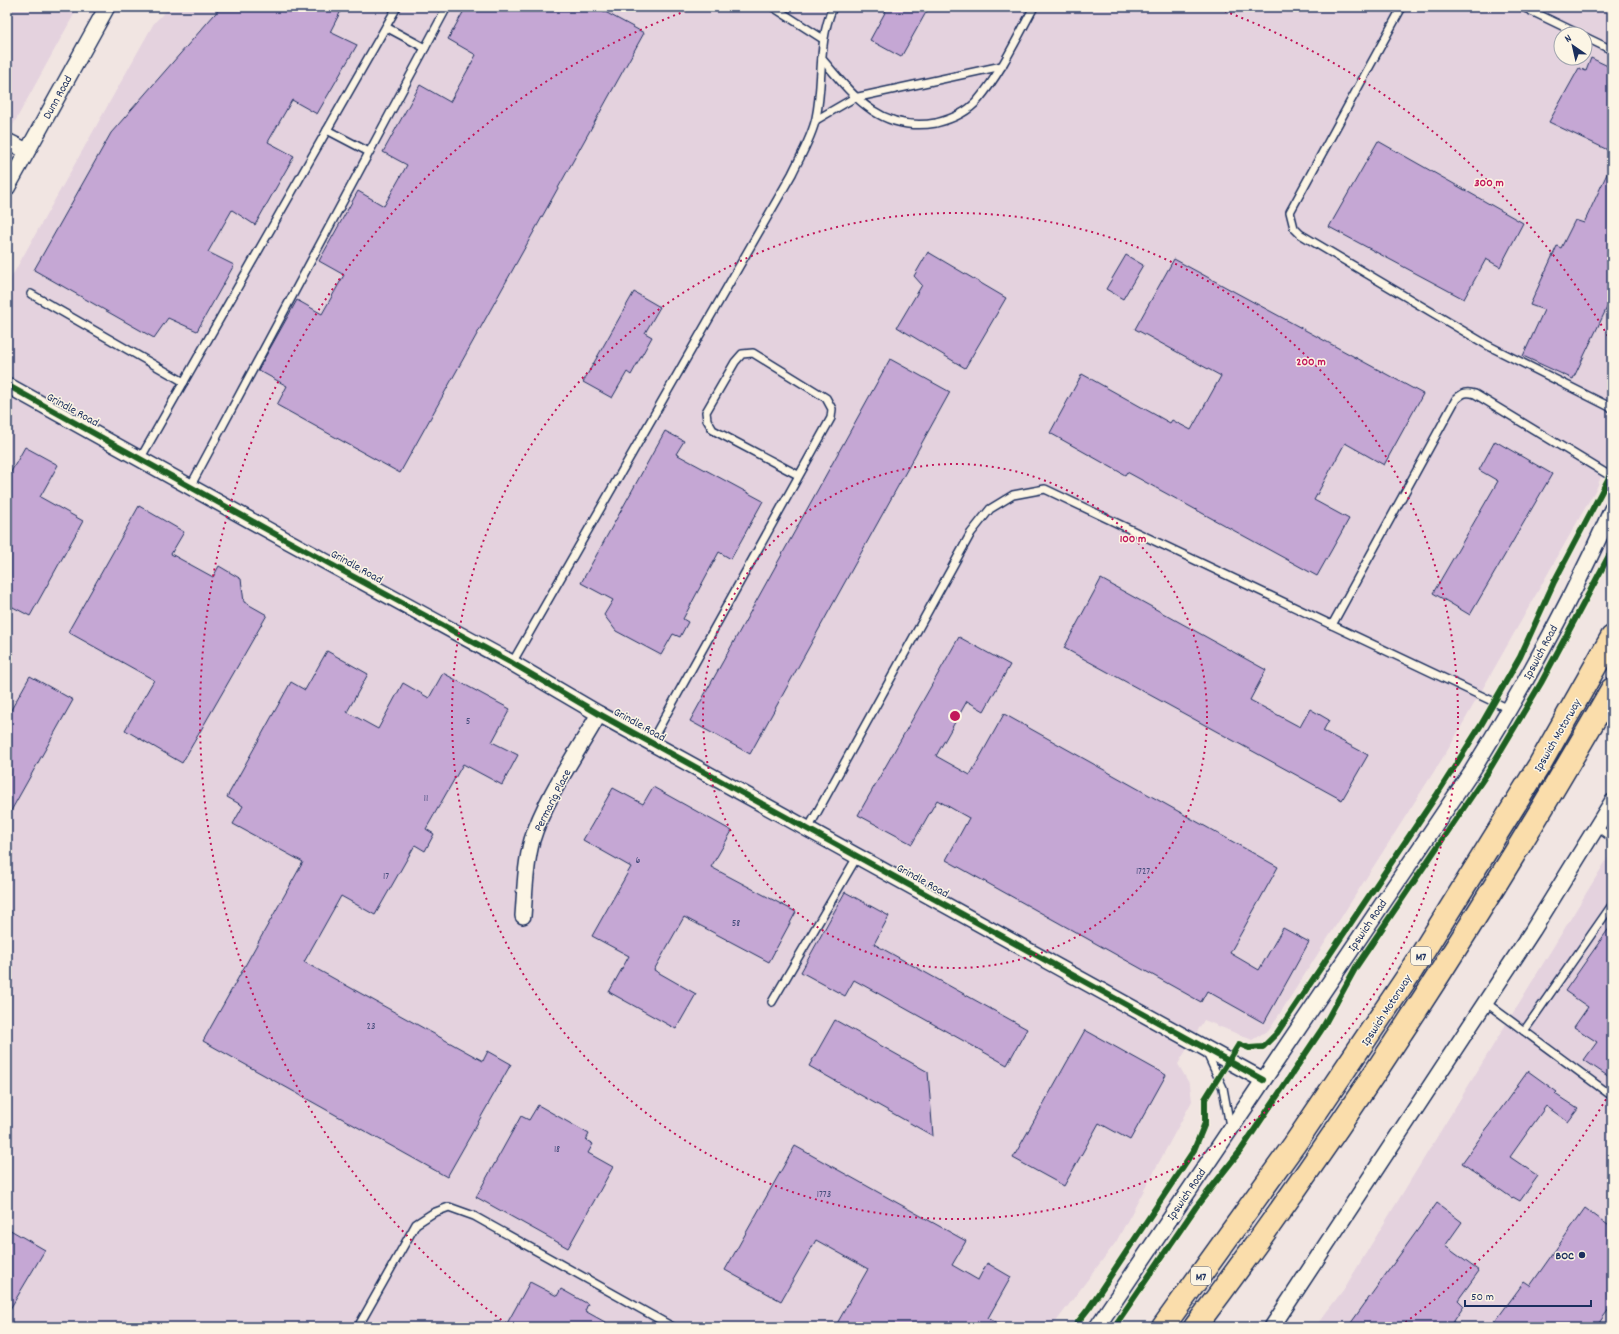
<svg xmlns="http://www.w3.org/2000/svg" width="1619" height="1334" viewBox="0 0 1619 1334" font-family="Dekko,sans-serif">
	<style>
		.built { fill: #e4d2de; fill-rule: evenodd }
		.building { fill: #c5a7d4; stroke: #1b2f5e }
		.lines { fill: none; stroke-linecap: round; stroke-linejoin: round }
		.lane-casing { stroke: #1b2f5e; stroke-width: 10 }
		.street-casing { stroke: #1b2f5e; stroke-width: 18 }
		.highway-casing { stroke: #1b2f5e; stroke-width: 25 }
		.lane { stroke: #fcf5e5; stroke-width: 7 }
		.street { stroke: #fcf5e5; stroke-width: 15 }
		.highway { stroke: #faddab; stroke-width: 22 }
		.cycleway-casing { stroke: #fcf5e5; stroke-width: 8 }
		.cycleway { stroke: #1b5e20; stroke-width: 6 }
		.ring { fill: none; stroke: #c2185b; stroke-width: 2; stroke-dasharray: 2 4 }
		.poi-dot { fill: #1b2f5e; stroke: #fcf5e5; stroke-width: 1.5 }
		.labels { text-anchor: middle; stroke-width: 3; stroke-linejoin: round; paint-order: stroke }
		.number-label { font-size: 10px; fill: #464d7c }
		.shield { fill: #fcf5e5; stroke: #5e6a86; stroke-width: 1 }
		.shield-label { font-size: 11px; font-weight: bold; fill: #1b2f5e }
		.street-label { font-size: 12px; fill: #1b2f5e; stroke: #fcf5e5 }
		.poi-label { font-size: 12px; font-weight: bold; fill: #1b2f5e; stroke: #fcf5e5; text-anchor: end }
		.centre { fill: #c2185b; stroke: #fcf5e5; stroke-width: 2 }
		.ring-label { font-size: 12px; text-anchor: middle; font-weight: bold; fill: #c2185b; stroke: #fcf5e5; stroke-width: 3; stroke-linejoin: round; paint-order: stroke }
	</style>
	<rect width="100%" height="100%" fill="#f1e5e2"/>
	<filter id="ink" filterUnits="userSpaceOnUse"><feTurbulence type="fractalNoise" baseFrequency=".025" numOctaves="2"/><feDisplacementMap in="SourceGraphic" scale="8" xChannelSelector="R" yChannelSelector="G"/><feConvolveMatrix kernelMatrix="1 2 1 2 8 2 1 2 1" color-interpolation-filters="sRGB"/></filter>
	<g filter="url(#ink)">
		<g class="built">
			<path d="M7 7H78L7 136Z"/>
			<path d="M170 7H1612V449L1597 487 1449 748 1270 1029 1252 1040 1204 1020 1178 1064 1190 1085 1192 1101 1116 1242 1052 1327H7V285L154 23ZM1561 34H1585V58H1561Z"/>
			<path d="M1612 851V1327H1315L1344 1289Z"/>
		</g>
		<g class="building">
			<path d="M221 7H343L330 32 357 45 317 114 292 100 268 142 294 156 255 225 232 210 208 252 234 265 197 331 168 318 154 338 34 270 111 133Z"/>
			<path d="M466 7H596L644 33 400 473 277 405 287 386 258 370 297 300 322 314 344 275 319 261 358 191 384 206 407 165 383 152 420 85 450 102 476 55 448 39Z"/>
			<path d="M888 7H929L901 57 870 40Z"/>
			<path d="M1591 58 1612 68V152L1549 122 1579 68 1586 71Z"/>
			<path d="M1378 141 1523 223 1500 267 1486 259 1464 299 1329 227Z"/>
			<path d="M1612 163V297L1573 379 1523 356 1544 310 1530 305 1557 246 1561 248 1575 220 1584 223Z"/>
			<path d="M928 252 1006 298 965 368 897 327 922 285 914 276Z"/>
			<path d="M1126 255 1143 265 1123 299 1106 289Z"/>
			<path d="M1174 259 1423 394 1384 465 1345 443 1314 500 1349 519 1317 576 1127 472 1125 475 1050 433 1082 374 1170 423 1172 420 1191 430 1221 376 1135 329Z"/>
			<path d="M634 292 660 307 645 333 652 337 631 375 627 372 612 398 583 382Z"/>
			<path d="M890 359 950 392 750 754 690 721Z"/>
			<path d="M665 431 684 441 676 454 763 501 731 559 719 552 683 619 688 622 680 637 673 634 661 655 616 631 604 615 613 600 581 583Z"/>
			<path d="M1495 441 1552 474 1470 615 1433 593 1498 481 1479 470Z"/>
			<path d="M25 447 58 465 40 497 83 521 30 616 7 604V479Z"/>
			<path d="M139 506 184 532 171 554 213 577 219 566 241 579 244 602 267 615 182 763 125 730 154 680 68 632Z"/>
			<path d="M1101 579 1266 670 1250 700 1300 727 1310 709 1329 720 1323 731 1368 755 1342 800 1064 648Z"/>
			<path d="M959 637 1010 665 984 711 967 701 936 756 970 775 1004 714 1278 867 1230 953 1259 970 1283 928 1309 942 1264 1023 1207 991 1201 1002 946 860 969 818 937 800 912 844 858 815Z"/>
			<path d="M327 651 368 674 347 712 378 729 403 683 429 698 443 673 510 709 492 742 518 755 502 785 463 764 426 829 434 834 425 851 415 845 375 915 341 896 304 962 483 1061 488 1051 511 1064 447 1177 203 1041 303 862 233 824 243 806 227 797 291 682 305 690Z"/>
			<path d="M30 676 73 700 7 818V717Z"/>
			<path d="M653 787 732 831 711 867 796 912 769 962 684 917 654 970 696 994 676 1029 609 992 629 956 592 936 631 867 583 840 613 788 643 804Z"/>
			<path d="M845 892 889 916 874 944 1027 1029 1007 1065 854 980 845 996 801 972Z"/>
			<path d="M1612 924V1079L1584 1060 1597 1042 1574 1027 1588 1007 1565 991Z"/>
			<path d="M835 1020 928 1072 933 1136 809 1066Z"/>
			<path d="M1085 1030 1166 1075 1130 1140 1099 1123 1064 1186 1013 1158Z"/>
			<path d="M1528 1071 1557 1092 1555 1094 1578 1109 1568 1122 1546 1106 1510 1157 1538 1176 1520 1201 1513 1197 1512 1198 1462 1163Z"/>
			<path d="M538 1105 589 1134 586 1140 593 1144 588 1153 613 1167 568 1248 476 1197 521 1116 529 1120Z"/>
			<path d="M795 1146 966 1241 952 1265 978 1280 987 1263 1011 1277 988 1318 1004 1327H835L868 1269 816 1240 781 1301 725 1270Z"/>
			<path d="M1437 1203 1462 1222 1445 1246 1479 1271 1458 1300 1464 1306 1450 1327H1348Z"/>
			<path d="M1585 1208 1612 1228V1305L1596 1327H1491L1524 1282 1530 1286Z"/>
			<path d="M7 1228 45 1250 7 1314Z"/>
			<path d="M530 1282 557 1296 561 1289 588 1304 585 1311 614 1327H505Z"/>
		</g>
		<g class="lines">
			<g class="lane-casing">
				<g id="lane">
					<path d="M773 7 823 39"/>
					<path d="M1402 7 1290 212 1294 228 1300 234 1487 345 1612 408"/>
					<path d="M1523 7 1579 34"/>
					<path d="M386 27 425 48"/>
					<path d="M1585 37 1612 50"/>
					<path d="M822 59C853 96 881 133 936 123 952 119 967 113 978 100 1001 73 1017 38 1034 7"/>
					<path d="M816 120 854 98 1002 66"/>
					<path d="M327 130 369 152"/>
					<path d="M31 294 184 382"/>
					<path d="M140 459 397 7"/>
					<path d="M190 487 447 7"/>
					<path d="M1332 625 1456 399C1463 393 1466 391 1475 394L1612 477"/>
					<path d="M512 663 792 174C800 157 812 137 816 118 824 80 817 43 833 7"/>
					<path d="M651 742 831 418 832 409 826 398 753 353 742 354 735 362 706 412 707 420 713 430 798 475"/>
					<path d="M1597 827 1612 838"/>
					<path d="M808 829 971 533 990 509 1013 495 1045 489 1509 709"/>
					<path d="M772 1002 857 857"/>
					<path d="M1485 1002 1612 1096"/>
					<path d="M1524 1031 1612 905"/>
					<path d="M1206 1051 1223 1088 1230 1126"/>
					<path d="M358 1327 416 1224 433 1213 449 1207 474 1216 673 1327"/>
				</g>
			</g>
			<g class="street-casing">
				<g id="street">
					<path d="M7 141 27 151"/>
					<path d="M7 188 107 7"/>
					<path d="M7 385 286 540 512 663 599 714 1263 1080"/>
					<path d="M523 916C525 891 525 865 532 840 545 798 577 753 599 714"/>
					<path d="M1097 1327 1472 771C1524 687 1572 599 1612 509"/>
					<path d="M1272 1327 1533 930 1612 802"/>
				</g>
			</g>
			<g class="highway-casing">
				<g id="highway">
					<path d="M1163 1327 1294 1145 1412 970 1540 764 1612 637"/>
					<path d="M1195 1327C1348 1124 1485 910 1612 689"/>
				</g>
			</g>
			<use href="#lane" class="lane"/>
			<use href="#street" class="street"/>
			<use href="#highway" class="highway"/>
			<g class="cycleway-casing">
				<g id="cycleway">
					<path d="M7 385 286 540 512 663 599 714 1263 1080"/>
					<path d="M1074 1327 1089 1308 1194 1150 1205 1123V1099L1239 1044 1249 1048 1263 1047 1277 1033 1436 796 1481 725 1520 657 1554 582 1612 472"/>
					<path d="M1114 1327 1196 1207 1241 1150 1322 1029 1356 967 1488 772 1541 683 1612 550"/>
				</g>
			</g>
			<use href="#cycleway" class="cycleway"/>
		</g>
	</g>
	<g class="ring">
		<circle cx="955" cy="716" r="252"/>
		<circle cx="955" cy="716" r="503"/>
		<path d="M1609 1094A755 755 0 0 1 1399 1327M511 1327A755 755 0 0 1 691 9M1219 9A755 755 0 0 1 1609 338"/>
	</g>
	<circle class="poi-dot" cx="1582" cy="1255" r="4"/>
	<g class="labels">
		<g class="number-label">
			<text x="468" y="724">5</text>
			<text x="426" y="801">11</text>
			<text x="638" y="863">6</text>
			<text x="1143" y="874">1727</text>
			<text x="386" y="879">17</text>
			<text x="736" y="926">58</text>
			<text x="371" y="1029">23</text>
			<text x="557" y="1152">18</text>
			<text x="824" y="1197">1773</text>
		</g>
		<g class="shield">
			<rect x="1411" y="947" width="20" height="18" rx="3"/>
			<rect x="1191" y="1267" width="20" height="18" rx="3"/>
		</g>
		<g class="shield-label">
			<text x="1421" y="960">M7</text>
			<text x="1201" y="1280">M7</text>
		</g>
		<g class="street-label">
			<text transform="translate(57 97) rotate(-61)" y="4">Dunn Road</text>
			<text transform="translate(73 409) rotate(29)" y="4">Grindle Road</text>
			<text transform="translate(357 566) rotate(29)" y="4">Grindle Road</text>
			<text transform="translate(1540 652) rotate(-62)" y="4">Ipswich Road</text>
			<text transform="translate(640 724) rotate(29)" y="4">Grindle Road</text>
			<text transform="translate(1557 735) rotate(-60)" y="4">Ipswich Motorway</text>
			<text transform="translate(552 800) rotate(-63)" y="4">Permarig Place</text>
			<text transform="translate(923 880) rotate(29)" y="4">Grindle Road</text>
			<text transform="translate(1367 925) rotate(-56)" y="4">Ipswich Road</text>
			<text transform="translate(1386 1010) rotate(-57)" y="4">Ipswich Motorway</text>
			<text transform="translate(1186 1194) rotate(-56)" y="4">Ipswich Road</text>
		</g>
		<g class="poi-label">
			<text x="1574" y="1259">BOC</text>
		</g>
	</g>
	<circle cx="955" cy="716" r="6" class="centre"/>
	<g class="ring-label">
		<text x="1489" y="186">300 m</text>
		<text x="1311" y="365">200 m</text>
		<text x="1133" y="542">100 m</text>
	</g>
	<rect width="1619" height="1334" fill="none" stroke="#fcf5e5" stroke-width="24"/>
	<rect x="12" y="12" width="1595" height="1310" fill="none" stroke="#1b2f5e" stroke-width="1.5" filter="url(#ink)"/>
	<g transform="translate(1573 46) rotate(326)"><circle r="19" fill="#fcf5e5" stroke="#a2a6af"/>
	<path d="M0-3L7 15L0 10L-7 15Z" fill="#1b2f5e"/>
	<text y="-6" font-size="11" font-weight="bold" text-anchor="middle" fill="#1b2f5e">N</text>
	</g>
	<path d="M1465 1300v6h126v-6" fill="none" stroke="#1b2f5e" stroke-width="2"/>
	<text x="1471" y="1300" font-size="12" fill="#1b2f5e" stroke="#fcf5e5" stroke-width="3" paint-order="stroke">50 m</text>
</svg>
